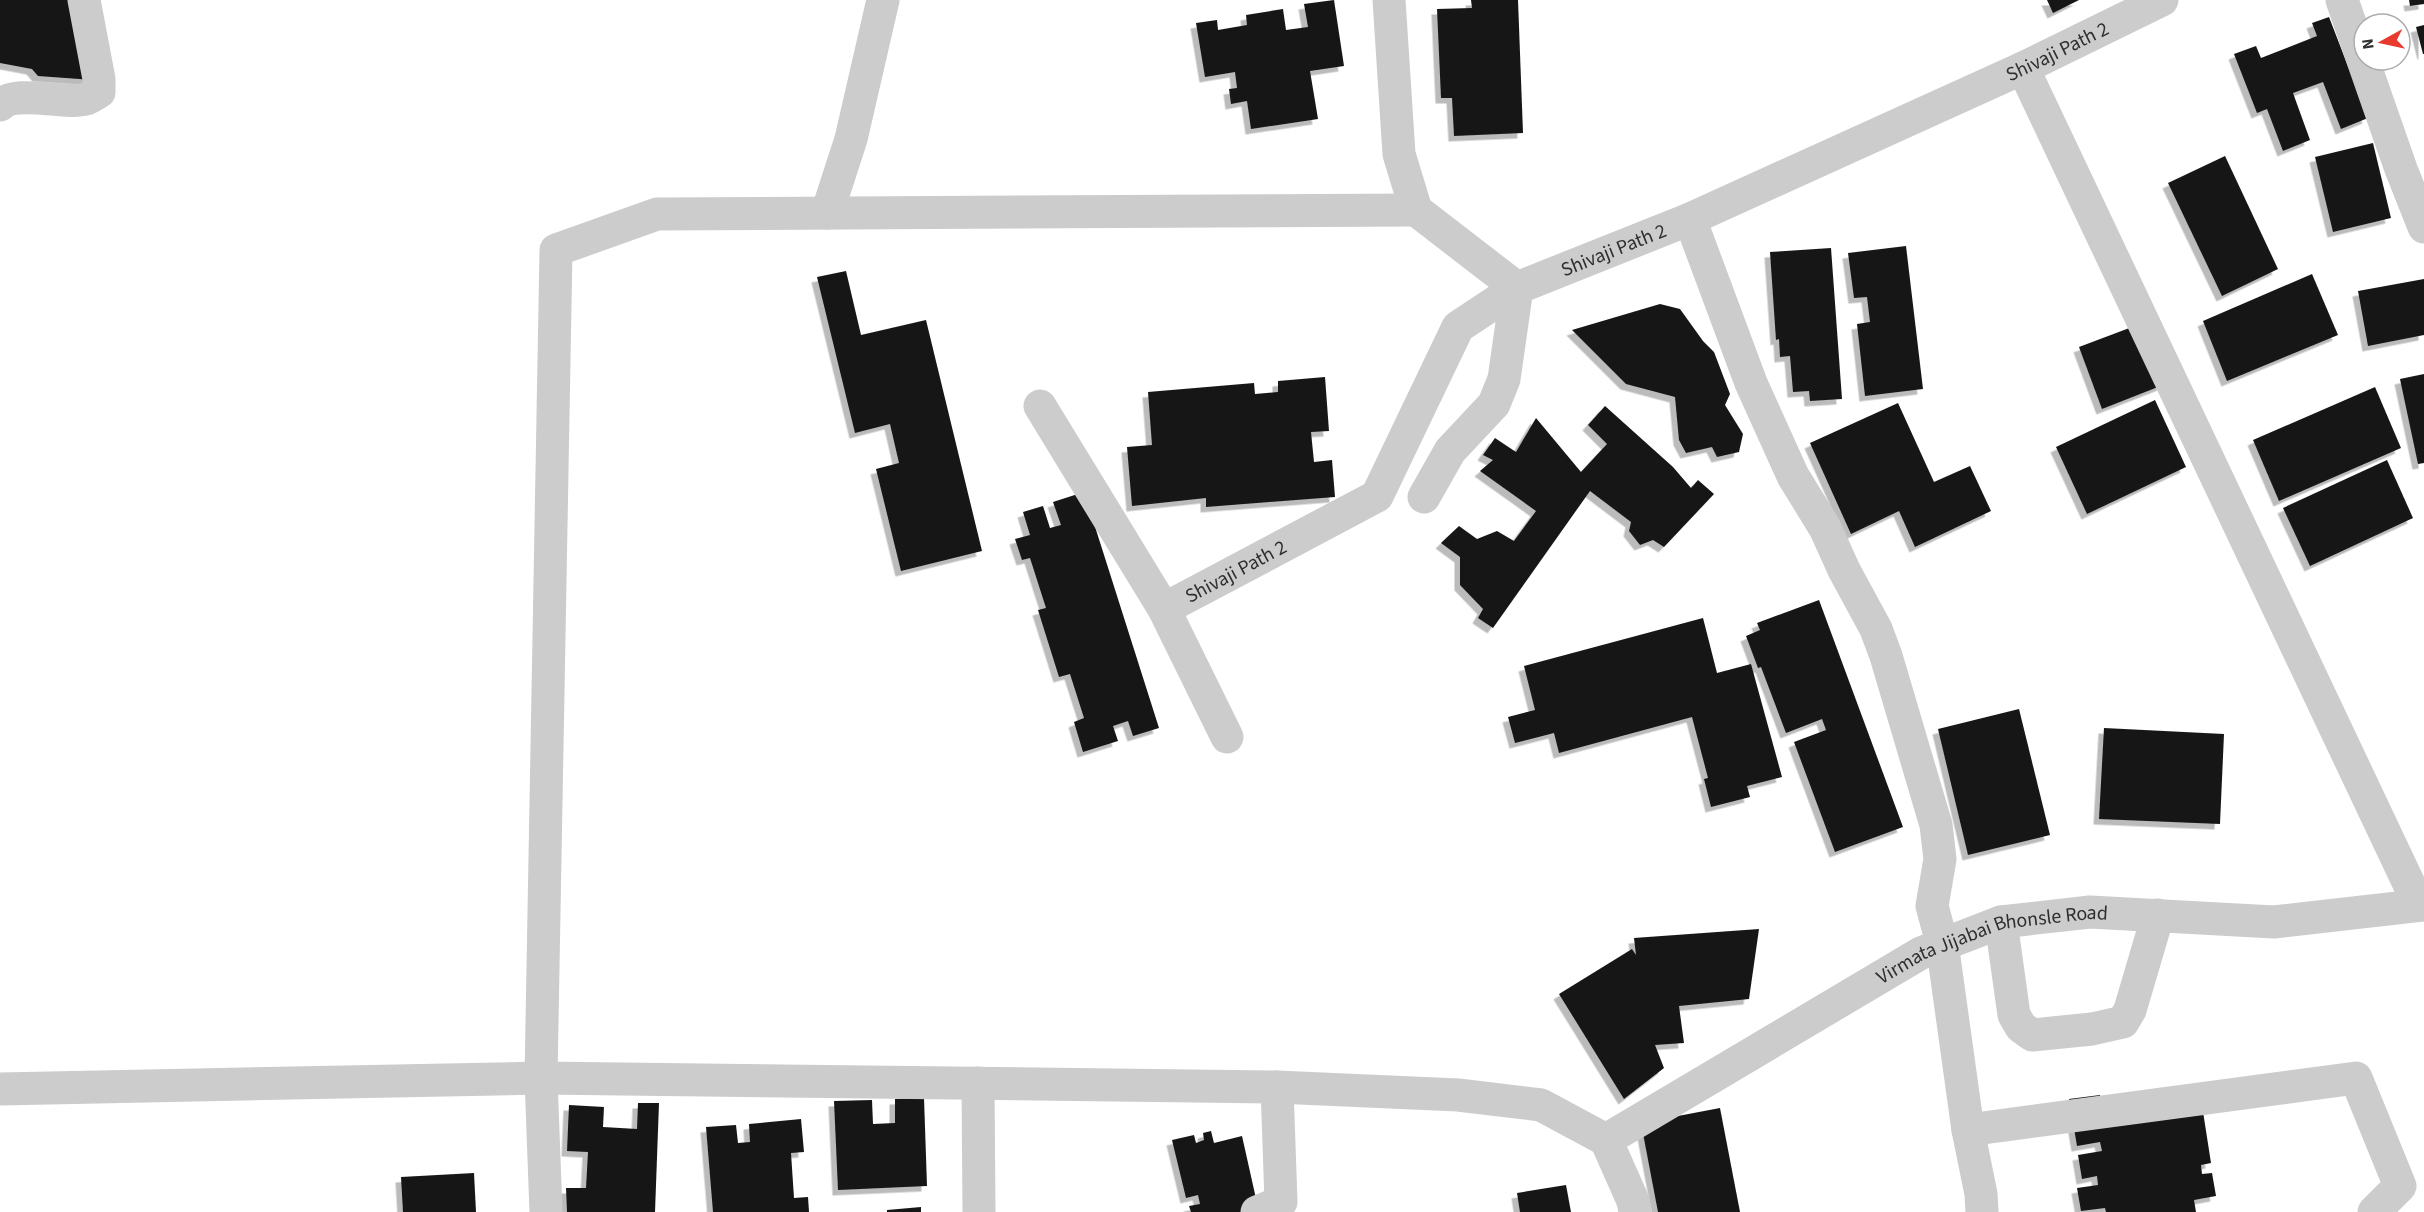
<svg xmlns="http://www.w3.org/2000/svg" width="2424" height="1212" viewBox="0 0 2424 1212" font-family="'Source Sans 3',sans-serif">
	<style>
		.building { fill: #161616; filter: url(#shadow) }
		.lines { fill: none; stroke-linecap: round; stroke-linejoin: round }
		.minor { stroke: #ccc; stroke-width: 33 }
		.labels { text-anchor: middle; stroke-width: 6; stroke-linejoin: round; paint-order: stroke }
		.street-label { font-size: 20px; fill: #2f2f2f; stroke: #fff }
	</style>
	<defs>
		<filter id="shadow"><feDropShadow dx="-5.5" dy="5.5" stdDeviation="0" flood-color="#0004"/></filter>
	</defs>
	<rect width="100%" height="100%" fill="#fff"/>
	<g class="building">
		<path d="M0 0H69L93 80 38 76 32 69 0 63Z"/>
		<path d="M1334 0 1344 66 1310 71 1318 119 1251 129 1247 101 1231 104 1229 89 1237 88 1235 72 1205 77 1196 23 1217 20 1218 30 1247 25 1246 15 1283 9 1286 30 1308 27 1304 4Z"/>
		<path d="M1471 0H1518L1523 133 1454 136 1452 98H1441L1437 9 1472 8Z"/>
		<path d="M2047 0H2079L2053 13Z"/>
		<path d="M2409 0H2424V4L2410 6Z"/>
		<path d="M2329 17 2368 118 2341 129 2323 82 2293 93 2310 140 2283 151 2267 109 2257 113 2234 54 2256 46 2261 58 2317 36 2312 23Z"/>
		<path d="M2424 25V54H2423L2416 27Z"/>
		<path d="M2373 143 2391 218 2333 232 2315 157Z"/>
		<path d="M2225 156 2278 269 2222 296 2168 183Z"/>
		<path d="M1906 246 1923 389 1865 396 1857 324 1870 322 1867 297 1854 298 1848 253Z"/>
		<path d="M1831 248 1842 399 1810 401 1809 391 1793 392 1790 356 1780 357 1779 339 1776 340 1770 252Z"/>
		<path d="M846 271 861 335 926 320 982 551 901 571 876 469 899 463 890 424 855 433 817 277Z"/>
		<path d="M2312 274 2338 335 2227 381 2203 321Z"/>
		<path d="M2424 279V335L2368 346 2358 291Z"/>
		<path d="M1660 304 1680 309 1703 341 1714 352 1730 394 1725 405 1743 434 1739 452 1717 457 1712 447 1686 453 1679 440 1675 397 1626 384 1572 330Z"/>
		<path d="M2140 324 2163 385 2102 409 2079 347Z"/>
		<path d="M2424 374V463L2418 464 2400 379Z"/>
		<path d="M1325 377 1329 431 1311 432 1314 462 1332 460 1335 497 1206 507V498L1132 506 1127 447 1152 445 1148 392 1254 383 1255 394 1278 392V381Z"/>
		<path d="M2375 387 2401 448 2279 501 2253 440Z"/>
		<path d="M2155 400 2186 467 2087 514 2056 447Z"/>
		<path d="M1898 403 1934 482 1970 466 1991 511 1915 547 1899 511 1851 534 1810 443Z"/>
		<path d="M1605 406 1673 467 1691 488 1698 480 1714 494 1664 547 1653 540 1640 545 1629 531 1631 522 1590 491 1493 628 1478 618 1483 609 1460 585V557L1441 543 1459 526 1477 539 1497 531 1514 541 1536 511 1480 471 1493 460 1483 455 1495 438 1516 452 1536 418 1581 472 1607 444 1588 425Z"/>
		<path d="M2387 460 2413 518 2310 566 2283 508Z"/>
		<path d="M1084 492 1159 728 1133 736 1128 721 1113 726 1118 741 1083 752 1074 722 1084 718 1070 674 1059 677 1038 610 1046 608 1030 558 1022 560 1015 539 1030 535 1023 512 1043 506 1050 528 1061 525 1053 502Z"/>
		<path d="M1819 600 1903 827 1835 852 1794 742 1826 730 1822 719 1786 733 1761 667 1758 668 1746 636 1760 630 1757 623Z"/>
		<path d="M1703 618 1717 673 1751 664 1782 777 1747 786 1750 797 1711 807 1704 779 1708 778 1692 717 1559 753 1554 733 1515 743 1508 717 1535 710 1524 666Z"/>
		<path d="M2019 709 2050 835 1968 855 1938 729Z"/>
		<path d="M2104 728 2224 734 2220 824 2099 819Z"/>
		<path d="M1759 929 1749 999 1679 1006 1684 1043 1655 1045 1664 1068 1624 1099 1559 994 1632 949 1636 955 1634 938Z"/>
		<path d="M2199 1086 2211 1163 2201 1165 2202 1174 2212 1173 2216 1196 2194 1200 2196 1212H2106L2105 1208 2081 1211 2077 1188 2098 1185 2097 1176 2082 1179 2078 1155 2102 1151 2100 1142 2077 1146 2069 1099 2100 1095 2102 1108Z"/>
		<path d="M924 1098 927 1186 838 1190 834 1101 872 1100 873 1124 895 1123V1099Z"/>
		<path d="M638 1103H659L655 1212H567L566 1188H586L588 1152 567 1151 569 1105 604 1107 603 1127 637 1129Z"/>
		<path d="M1720 1108 1740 1212H1658L1641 1123Z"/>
		<path d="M801 1119 804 1152 791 1153 794 1198 808 1197 809 1212H713L706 1127 736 1125 738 1143 750 1142 749 1124Z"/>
		<path d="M1211 1131 1214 1143 1242 1136 1259 1212H1191L1189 1206 1200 1204 1198 1195 1186 1198 1172 1140 1194 1135 1196 1143 1204 1140 1203 1133Z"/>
		<path d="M474 1173 476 1212H403L401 1177Z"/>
		<path d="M1566 1185 1571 1212H1520L1517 1193Z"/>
		<path d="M921 1207V1212H887V1210Z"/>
	</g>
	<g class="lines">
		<g class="minor">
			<path d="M1389 0 1399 154 1416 210 1517 288"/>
			<path d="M2342 0 2401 169 2424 227"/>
			<path d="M2023 68 2419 905"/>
			<path d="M0 105C16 89 65 105 86 99 90 98 95 94 99 92V79L84 0"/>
			<path d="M827 213 851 139 883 0"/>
			<path d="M1690 219 1751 383 1793 476 1825 528 1844 570 1876 629 1886 656 1936 825 1940 859 1932 906 1942 943 1968 1130"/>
			<path d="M1040 406 1164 609 1227 737"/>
			<path d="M1424 497 1450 451 1494 404 1504 379 1517 288"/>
			<path id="s1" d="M1164 609 1377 496 1458 327 1517 288 1690 219 2023 68 2162 0"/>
			<path d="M2001 922 2014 1015 2021 1027 2032 1035 2092 1029 2123 1022 2130 1010 2158 915"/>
			<path d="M978 1083 979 1212"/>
			<path d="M0 1089 541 1078 1277 1087 1458 1095 1541 1105 1606 1140 1633 1201 1635 1212"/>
			<path id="s2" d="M1606 1140 1921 953 2001 922 2090 912 2274 922 2424 905"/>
			<path d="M546 1212 541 1078 556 250 657 214 1416 210"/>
			<path d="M1257 1212 1281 1202 1277 1087"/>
			<path d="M1982 1212 1981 1194 1968 1130 2356 1078 2400 1186 2374 1212"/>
		</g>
	</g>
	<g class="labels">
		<g class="street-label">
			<text dy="7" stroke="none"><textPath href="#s1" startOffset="1089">Shivaji Path 2</textPath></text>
			<text dy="7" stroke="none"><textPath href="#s1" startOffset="603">Shivaji Path 2</textPath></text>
			<text dy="7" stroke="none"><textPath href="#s1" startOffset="81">Shivaji Path 2</textPath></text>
			<text dy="7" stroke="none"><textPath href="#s2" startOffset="438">Virmata Jijabai Bhonsle Road</textPath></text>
		</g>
	</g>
	<g transform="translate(2382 42) rotate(262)"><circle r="28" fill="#ffffff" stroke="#acacac" stroke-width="1.5"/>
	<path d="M0-4.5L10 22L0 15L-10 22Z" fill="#e93b2d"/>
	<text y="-9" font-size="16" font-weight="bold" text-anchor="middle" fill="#2f2f2f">N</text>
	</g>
</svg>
